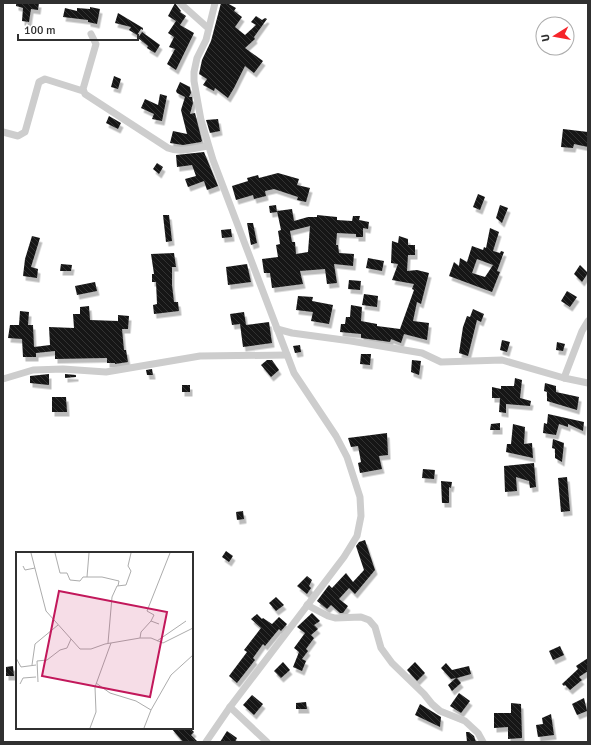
<svg xmlns="http://www.w3.org/2000/svg" width="591" height="745" viewBox="0 0 591 745" font-family="Signika,sans-serif">
	<style>
		.building { fill: url(#building-back-hatch); fill-rule: evenodd; filter: url(#shadow) }
		.lines { fill: none; stroke-linecap: round; stroke-linejoin: round }
		.minor { stroke: #cdcdcd; stroke-width: 7 }
		.inset-road { fill: none; stroke: #acacac; stroke-width: 1 }
		.view { fill: #c2185b; fill-opacity: 0.15; stroke: #c2185b; stroke-width: 2 }
		.inset-edge { fill: none; stroke: #303030; stroke-width: 2 }
	</style>
	<defs>
		<pattern id="building-back-hatch" width="6" height="6" patternUnits="userSpaceOnUse"><rect width="6" height="6" fill="#171717"/><path d="M-1 5l2 2M0 0l6 6M5-1l2 2" fill="none" stroke="#303030"/></pattern>
		<filter id="shadow"><feDropShadow dx="2.5" dy="4.5" stdDeviation="0" flood-color="#0004"/></filter>
	</defs>
	<rect width="100%" height="100%" fill="#fff"/>
	<g class="building">
		<path d="M16 3H39L38 10 31 9 29 22 22 21 23 8 16 6Z"/>
		<path d="M175 3 181 11 180 12 186 16 180 25 194 33 176 70 167 64 175 49 169 47 174 37 168 33 176 21 168 16Z"/>
		<path d="M221 3H227L236 8 234 11 242 17 235 27 245 35 256 25 251 22 256 16 262 20 265 18 267 19 254 37 255 39 245 48 263 61 254 73 245 66 234 88 228 98 215 88 214 91 203 85 207 79 199 74 202 60 211 41Z"/>
		<path d="M90 7 100 9 97 24 88 22V20L63 17 65 8 77 11V8L90 9Z"/>
		<path d="M118 13 143 28V30L141 29 137 35 129 30 131 27 115 23Z"/>
		<path d="M142 32 160 45 155 53 147 48 148 46 138 38Z"/>
		<path d="M114 76 121 79 118 89 111 87Z"/>
		<path d="M180 82 190 87 191 93 189 97H192L193 103 190 114 195 113 202 141 201 142 183 145 170 143 173 131 187 134 181 110 185 97 177 93 176 91Z"/>
		<path d="M160 94 167 96 162 121 152 119 154 114 141 108 145 99 158 105Z"/>
		<path d="M109 116 121 123 118 129 106 123Z"/>
		<path d="M218 119 220 131 210 133 206 120Z"/>
		<path d="M563 129 588 132V147L574 144 573 148 561 147Z"/>
		<path d="M204 152 218 186 207 190 204 181 188 187 185 179 196 176 192 165 177 167 176 155Z"/>
		<path d="M157 163 163 167 159 174 153 169Z"/>
		<path d="M278 173 299 179 297 185 310 188 306 202 297 200 298 197 274 189 265 191 266 196 254 199 253 195 236 200 232 186 248 181 247 178 258 175 259 178Z"/>
		<path d="M478 194 485 197 480 210 473 207Z"/>
		<path d="M276 205 277 212 270 213 269 206Z"/>
		<path d="M500 205 508 208 502 223 496 218Z"/>
		<path d="M292 209 294 221 308 217H317V215L337 217V220L352 221 353 216H360L359 220 369 222 368 229 363 228V237H356V234L337 233 336 245H338L339 253 354 254 353 266 334 264 337 283 327 284 325 269 300 271 303 284 272 288 270 273H264L262 259 278 257 276 245 280 244 278 231 281 230 277 211ZM310 226 308 252 296 254 295 242H292L290 231Z"/>
		<path d="M163 215H169L172 241 166 242Z"/>
		<path d="M247 223H253L257 243 251 245Z"/>
		<path d="M490 228 499 232 493 251 500 253 501 251 504 252 497 271 500 272 492 292 449 276 454 262 459 266 460 258 467 262 472 246 483 250 484 247 486 248ZM477 259 493 265 485 277 472 273Z"/>
		<path d="M231 229 232 237 222 238 221 230Z"/>
		<path d="M32 236 40 238 31 267 38 269 37 278 23 276 25 259Z"/>
		<path d="M399 236 408 239V245H415V255H408L407 271 417 270 429 273 421 304 417 302 413 321 429 323 427 340 404 334 401 343 391 339 390 342 361 338V334L340 332 341 324H345L346 317H350L351 305 362 307 361 321 377 324V326L400 329 414 290 412 289 414 284 392 280 398 264 391 263 392 241 398 243Z"/>
		<path d="M174 253 176 267H172V285L174 302H178L179 311 154 314 153 305 157 304 156 282H152V274H154L151 254Z"/>
		<path d="M368 258 384 261 382 271 366 268Z"/>
		<path d="M61 264 72 265 71 271H60Z"/>
		<path d="M247 264 251 282 228 285 226 267Z"/>
		<path d="M580 265 588 273 582 282 574 274Z"/>
		<path d="M349 280 361 281 360 290 348 289Z"/>
		<path d="M95 282 97 291 77 295 75 286Z"/>
		<path d="M567 291 577 297 570 307 561 301Z"/>
		<path d="M364 294 378 296 377 307 362 305Z"/>
		<path d="M298 296 313 297 312 301 333 305 329 324 311 321 313 312 296 310Z"/>
		<path d="M89 306 90 320 118 321V315L129 316 128 329H122L124 350H126L128 362 115 364V363H107V358L55 359V351L36 353V357H23L22 339 8 338 10 325H19L20 311 29 312 28 325H33L34 347 50 345 49 327 74 328 73 314H80V307Z"/>
		<path d="M473 309 484 314 481 322 477 320 468 356 459 353 463 327 467 316 470 317Z"/>
		<path d="M244 312 246 325 269 322 272 343 243 347 240 324 232 325 230 314Z"/>
		<path d="M502 340 510 342 507 352 500 350Z"/>
		<path d="M557 342 565 344 563 351 556 350Z"/>
		<path d="M300 345 301 352 295 353 293 346Z"/>
		<path d="M361 354H371L370 365 360 364Z"/>
		<path d="M267 360H272L279 370 271 377 261 365Z"/>
		<path d="M412 360 421 361 419 375 411 372Z"/>
		<path d="M152 369 153 375H147L146 370Z"/>
		<path d="M49 374V385L30 383V376Z"/>
		<path d="M65 374 76 375V377L65 378Z"/>
		<path d="M515 378 522 380 520 398 531 401 530 406 506 404V413L499 412 500 398H492V387L501 389V386H514Z"/>
		<path d="M545 383 556 386V392L579 397 577 410 547 401V392L544 391Z"/>
		<rect x="182" y="385" width="8" height="7"/>
		<path d="M52 397H66L67 412H52Z"/>
		<path d="M548 414 584 422 583 431 568 424V427L559 424 556 435 543 433 544 423 547 424Z"/>
		<path d="M500 423V430H490L491 424Z"/>
		<path d="M513 424 525 427 524 444 532 443 533 458 506 452 507 444H511Z"/>
		<path d="M387 433 388 455 379 456 382 469 360 473 358 463 361 462 358 446 351 447 348 438Z"/>
		<path d="M553 439 564 443 562 462 555 458V449L552 448Z"/>
		<path d="M534 463 536 487 530 488 529 481 516 477 517 491 505 492 504 466Z"/>
		<path d="M423 469 435 470 434 479 422 478Z"/>
		<path d="M567 477 570 511 561 512 558 478Z"/>
		<path d="M441 481 452 482 451 488 449 487V503H442Z"/>
		<path d="M243 511 244 519 237 520 236 512Z"/>
		<path d="M365 540 375 570 355 594 349 588 339 599 348 606 343 613H340L331 605 327 609 317 601 329 585 332 588 346 573 353 582 364 570 356 546 359 542Z"/>
		<path d="M226 551 233 556 229 562 222 557Z"/>
		<path d="M307 576 312 580 309 586 311 588 307 594 297 586Z"/>
		<path d="M276 597 284 605 276 611 269 603Z"/>
		<path d="M312 613 320 621 314 625 318 629 311 635 314 638 306 649 308 651 302 659 306 661 302 671 293 667 299 652 294 648 305 633 297 627Z"/>
		<path d="M257 614 262 619 263 618 272 624 279 617 287 624 281 631 279 629 265 646 263 644 253 658 255 660 237 683 229 676 247 652 244 650 261 628 251 619Z"/>
		<path d="M560 646 564 655 553 660 549 651Z"/>
		<path d="M588 658V671L579 677 582 680 570 690 565 685 564 686 562 684 578 669 576 666Z"/>
		<path d="M283 662 290 670 281 678 274 671Z"/>
		<path d="M415 662 425 673 417 681 407 670Z"/>
		<path d="M446 663 452 670 469 666 471 674 457 678 461 683 452 691 448 685 456 678 451 679 441 668Z"/>
		<path d="M13 666 14 676H6V667Z"/>
		<path d="M459 693 470 701 461 713 450 706Z"/>
		<path d="M252 695 263 704 254 715 243 705Z"/>
		<path d="M584 698 587 711 577 715 572 704Z"/>
		<path d="M306 702 307 709H296V703Z"/>
		<path d="M511 703 521 704 522 738 508 739V727L494 728V713H511Z"/>
		<path d="M420 704 441 717 440 727 415 715Z"/>
		<path d="M551 714 554 735 538 737 536 725 543 724 542 718Z"/>
		<path d="M171 728H190L194 732 191 735 198 742H183Z"/>
		<path d="M227 731 237 738 235 742H220Z"/>
		<path d="M466 732H469L474 736 476 742H467Z"/>
	</g>
	<g class="lines">
		<g class="minor">
			<path d="M180 3 208 28"/>
			<path d="M91 34 96 44 83 89 85 94 168 148C180 153 196 148 208 146"/>
			<path d="M3 132 18 136 25 132 39 82 45 79 83 91"/>
			<path d="M277 329 292 333 351 341 422 353 441 362 502 360 564 378 588 383"/>
			<path d="M564 378 582 331 588 321"/>
			<path d="M3 379 33 370 63 369 106 372 200 356 287 355"/>
			<path d="M307 605 328 616 335 618 361 617 369 620 375 627 381 648 392 663 424 694 432 704 440 711 465 721 478 733 483 742"/>
			<path d="M230 707 267 742"/>
			<path d="M206 742 230 707 344 557 357 536 361 516 360 497 347 457 336 436 294 373 213 160 201 120 194 81V72L197 58 206 40 215 3"/>
		</g>
	</g>
	<g transform="translate(16 552)">
		<rect width="177" height="177" fill="#fff"/>
		<path class="inset-road" d="M15 1 30 59 64 97H75L89 92 124 86H135L147 91 177 76M39 1 44 21H51L54 28 64 29 67 25H86L103 29 102 34M7 14 9 18 19 16M71 25 73 1M135 69 138 63 131 59 154 1M124 86 125 80 135 69 143 72M141 89 170 69M92 91 96 45 101 34 110 33 115 19 112 14 115 1M0 106 5 115 20 113M16 113 19 92 42 73M22 130 21 109 31 108 44 98 51 96 55 87M80 131 94 141 120 149 135 158M4 132 7 126 20 125M74 176 80 160 79 135 95 91M128 176 135 158 155 123 177 103"/>
		<path class="view" d="M43 39 151 60 134 145 26 124Z"/>
		<rect width="177" height="177" class="inset-edge"/>
	</g>
	<rect width="591" height="745" fill="none" stroke="#303030" stroke-width="8"/>
	<g transform="translate(555 36) rotate(259)"><circle r="19" fill="#ffffff" stroke="#acacac"/>
	<path d="M0-3L7 15L0 10L-7 15Z" fill="#f62429"/>
	<text y="-6" font-size="11" font-weight="bold" text-anchor="middle" fill="#303030">U</text>
	</g>
	<path d="M18 34v6h120v-6" fill="none" stroke="#303030" stroke-width="2"/>
	<text x="24" y="34" font-size="12" fill="#303030" stroke="#ffffff" stroke-width="3" paint-order="stroke">100 m</text>
</svg>
